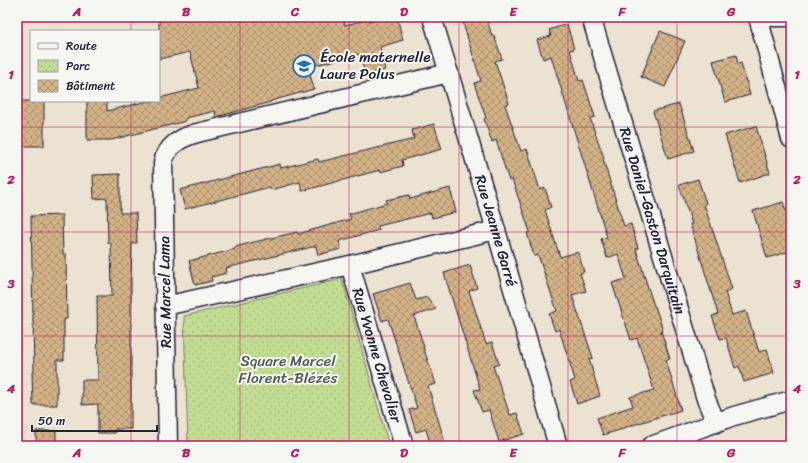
<svg xmlns="http://www.w3.org/2000/svg" width="808" height="463" viewBox="0 0 808 463" font-family="Sriracha,sans-serif">
	<style>
		.park { fill: url(#park-dots); stroke: #727f66 }
		.building { fill: url(#building-cross-hatch); stroke: #22223b }
		.lines { fill: none; stroke-linecap: round; stroke-linejoin: round }
		.street-casing { stroke: #22223b; stroke-width: 21 }
		.street { stroke: #f6f6f2; stroke-width: 18 }
		.grid { fill: none; stroke: #c2185b; stroke-width: 1; stroke-opacity: 0.55 }
		.labels { text-anchor: middle; stroke-width: 4; stroke-linejoin: round; paint-order: stroke }
		.poi-label { font-size: 15px; fill: #22223b; stroke: #f6f6f2; text-anchor: start }
		.street-label { font-size: 15px; fill: #22223b; stroke: #f6f6f2 }
		.park-label { font-size: 15px; fill: #525a55; stroke: #f6f6f2 }
		.neatline { fill: none; stroke: #c2185b; stroke-width: 1.5 }
		.grid-label { font-size: 13px; text-anchor: middle; font-weight: bold; fill: #c2185b }
	</style>
	<defs>
		<pattern id="park-dots" width="8" height="8" patternUnits="userSpaceOnUse"><rect width="8" height="8" fill="#c2dc92"/><path d="M2 2h.1M6 6h.1" fill="none" stroke="#a6bc7f" stroke-width="1.8" stroke-linecap="round"/></pattern>
		<pattern id="building-cross-hatch" width="8" height="8" patternUnits="userSpaceOnUse"><rect width="8" height="8" fill="#d4b387"/><path d="M0 0l8 8M0 8l8-8" fill="none" stroke="#ac9170"/></pattern>
	</defs>
	<rect width="100%" height="100%" fill="#ece2d2"/>
	<filter id="ink" filterUnits="userSpaceOnUse"><feTurbulence type="fractalNoise" baseFrequency=".025" numOctaves="2"/><feDisplacementMap in="SourceGraphic" scale="8" xChannelSelector="R" yChannelSelector="G"/><feConvolveMatrix kernelMatrix="1 2 1 2 8 2 1 2 1" color-interpolation-filters="sRGB"/></filter>
	<g filter="url(#ink)">
		<path class="park" d="M342 279 389 446H188L184 316Z"/>
		<g class="building">
			<path d="M159 17H343L345 25 369 19V21L383 17H397L403 40 380 47 385 70 365 75 360 54 308 67 314 89 271 101V102L216 117 215 111 186 118V121L111 140H87V101H107V111L148 101H159V98L199 88 190 52 159 59Z"/>
			<path d="M461 17H486L492 36 494 35 502 59 495 61 509 103 505 105 521 151 527 149 540 190 545 188 551 207 545 210 560 257 578 252 584 272 580 273 586 291 572 295 593 358 589 359 600 396 577 404 570 382 575 380 559 329 555 331 549 314 557 311 538 255 534 256 527 233 530 232 512 179 509 181 496 140 492 142 484 119 486 118 474 83 481 81Z"/>
			<path d="M567 24 574 49 570 50 579 81 583 80 595 117 590 118 604 158 603 159 612 188 624 226 631 224 638 248 636 249 645 278 654 306H655L663 330 661 331 670 359 666 360 681 410 623 428V429L603 435 597 418 633 406 630 397 654 390 637 338 631 340 612 283 626 279 618 254 607 258 601 239 607 237 551 56 543 59 537 40 551 36 549 30Z"/>
			<path d="M660 31 685 41 665 87 641 77Z"/>
			<path d="M736 55 738 64 741 63 750 95 725 102 713 61Z"/>
			<path d="M20 101H44V146H19Z"/>
			<path d="M679 104 694 151 668 159 653 111Z"/>
			<path d="M434 124 442 149 402 160 403 166 380 172V170L302 191 300 182 271 190 270 187 185 209 180 190 280 164 281 168 318 159 319 162 414 139 412 130Z"/>
			<path d="M756 126 770 173 740 183 725 135Z"/>
			<path d="M120 174V213H136L137 243H132L131 278V429H115V433H98V404L82 405V380H98L97 296H112L111 243H108L107 198 94 199 93 175Z"/>
			<path d="M698 179 706 203 704 204 732 289 725 292 732 315 746 311 759 352 767 349 774 373 744 382 739 366 735 368 726 338 720 339 712 316 718 314 690 224H692L679 185Z"/>
			<path d="M450 188 456 212 432 218 431 213 378 226 379 230 339 241 341 249 318 255 316 246 226 268 227 273 211 277 212 281 195 285 189 261 235 249V247L250 243 297 232 298 234 351 219 349 214 387 203 386 200 409 195 410 199Z"/>
			<path d="M783 202 791 227V251L767 258 753 211Z"/>
			<path d="M62 215 63 254H66L67 319H64V360H57V405H33L32 372H34L31 216Z"/>
			<path d="M470 265 477 288 469 291 486 344 492 342 499 364 493 366 510 415 517 413 524 434 499 442 489 410 482 412 474 390 480 389 444 273Z"/>
			<path d="M410 283 416 300 427 297 436 309 414 316 424 347H423L436 384 428 386 446 446H431L426 429 416 432 409 410 417 408 388 319 382 321 373 294Z"/>
			<rect x="36" y="431" width="20" height="15"/>
		</g>
		<g class="lines">
			<g class="street-casing">
				<g id="street">
					<path id="s1" d="M432 17 496 230 558 446"/>
					<path id="s2" d="M591 17 706 399 716 423"/>
					<path d="M758 17 791 139"/>
					<path d="M773 17H791"/>
					<path id="s3" d="M350 265 404 446"/>
					<path d="M165 306 350 265 496 230"/>
					<path d="M168 446 163 163C166 146 182 137 197 133L449 73"/>
					<path d="M651 446 734 416 791 400"/>
				</g>
			</g>
			<use href="#street" class="street"/>
		</g>
	</g>
	<path class="grid" d="M131 17V31M240 17V446M349 17V446M459 17V446M568 17V446M677 17V446M131 101V446M17 127H791M17 232H791M17 336H791"/>
	<defs>
		<g id="school-ring" transform="scale(1.15)"><circle r="9.5" fill="#f6f6f2" stroke="#1f6fb2" stroke-width="1.5"/><path d="M0-5L7-2L0 1L-7-2ZM-4 1L0 2.5L4 1V4Q0 6-4 4Z" fill="#1f6fb2"/></g>
	</defs>
	<g fill-rule="evenodd">
		<use href="#school-ring" x="304" y="66"/>
	</g>
	<g class="labels">
		<g class="poi-label">
			<text x="320" y="62">École maternelle<tspan x="320" dy="17">Laure Polus</tspan></text>
		</g>
		<g class="street-label">
			<text dy="5" stroke="none"><textPath href="#s2" startOffset="213">Rue Daniel-Gaston Darquitain</textPath></text>
			<text dy="5" stroke="none"><textPath href="#s1" startOffset="223">Rue Jeanne Garré</textPath></text>
			<text transform="translate(165 292) rotate(-91)" y="5">Rue Marcel Lama</text>
			<text dy="5" stroke="none"><textPath href="#s3" startOffset="94">Rue Yvonne Chevalier</textPath></text>
		</g>
		<g class="park-label">
			<text x="288" y="366">Square Marcel<tspan x="288" dy="17">Florent-Blézés</tspan></text>
		</g>
	</g>
	<rect width="808" height="463" fill="none" stroke="#f6f6f2" stroke-width="44"/>
	<rect x="30" y="30" width="130" height="72" fill="#f6f6f2" stroke="#a1a1a9"/>
	<rect x="38" y="43" width="20" height="6" fill="#f6f6f2" stroke="#a1a1a9"/>
	<text x="66" y="50" font-size="12" fill="#22223b">Route</text>
	<rect x="38" y="60" width="20" height="12" fill="url(#park-dots)" stroke="#a1a1a9"/>
	<text x="66" y="70" font-size="12" fill="#22223b">Parc</text>
	<rect x="38" y="80" width="20" height="12" fill="url(#building-cross-hatch)" stroke="#a1a1a9"/>
	<text x="66" y="90" font-size="12" fill="#22223b">Bâtiment</text>
	<path d="M32 425v6h125v-6" fill="none" stroke="#22223b" stroke-width="2"/>
	<text x="38" y="425" font-size="12" fill="#22223b" stroke="#f6f6f2" stroke-width="3" paint-order="stroke">50 m</text>
	<rect x="22" y="22" width="764" height="419" class="neatline"/>
	<g class="grid-label">
		<text x="77" y="16">A</text>
		<text x="186" y="16">B</text>
		<text x="295" y="16">C</text>
		<text x="404" y="16">D</text>
		<text x="513" y="16">E</text>
		<text x="622" y="16">F</text>
		<text x="731" y="16">G</text>
		<text x="11" y="79">1</text>
		<text x="797" y="79">1</text>
		<text x="11" y="184">2</text>
		<text x="797" y="184">2</text>
		<text x="11" y="288">3</text>
		<text x="797" y="288">3</text>
		<text x="11" y="393">4</text>
		<text x="797" y="393">4</text>
		<text x="77" y="457">A</text>
		<text x="186" y="457">B</text>
		<text x="295" y="457">C</text>
		<text x="404" y="457">D</text>
		<text x="513" y="457">E</text>
		<text x="622" y="457">F</text>
		<text x="731" y="457">G</text>
	</g>
</svg>
